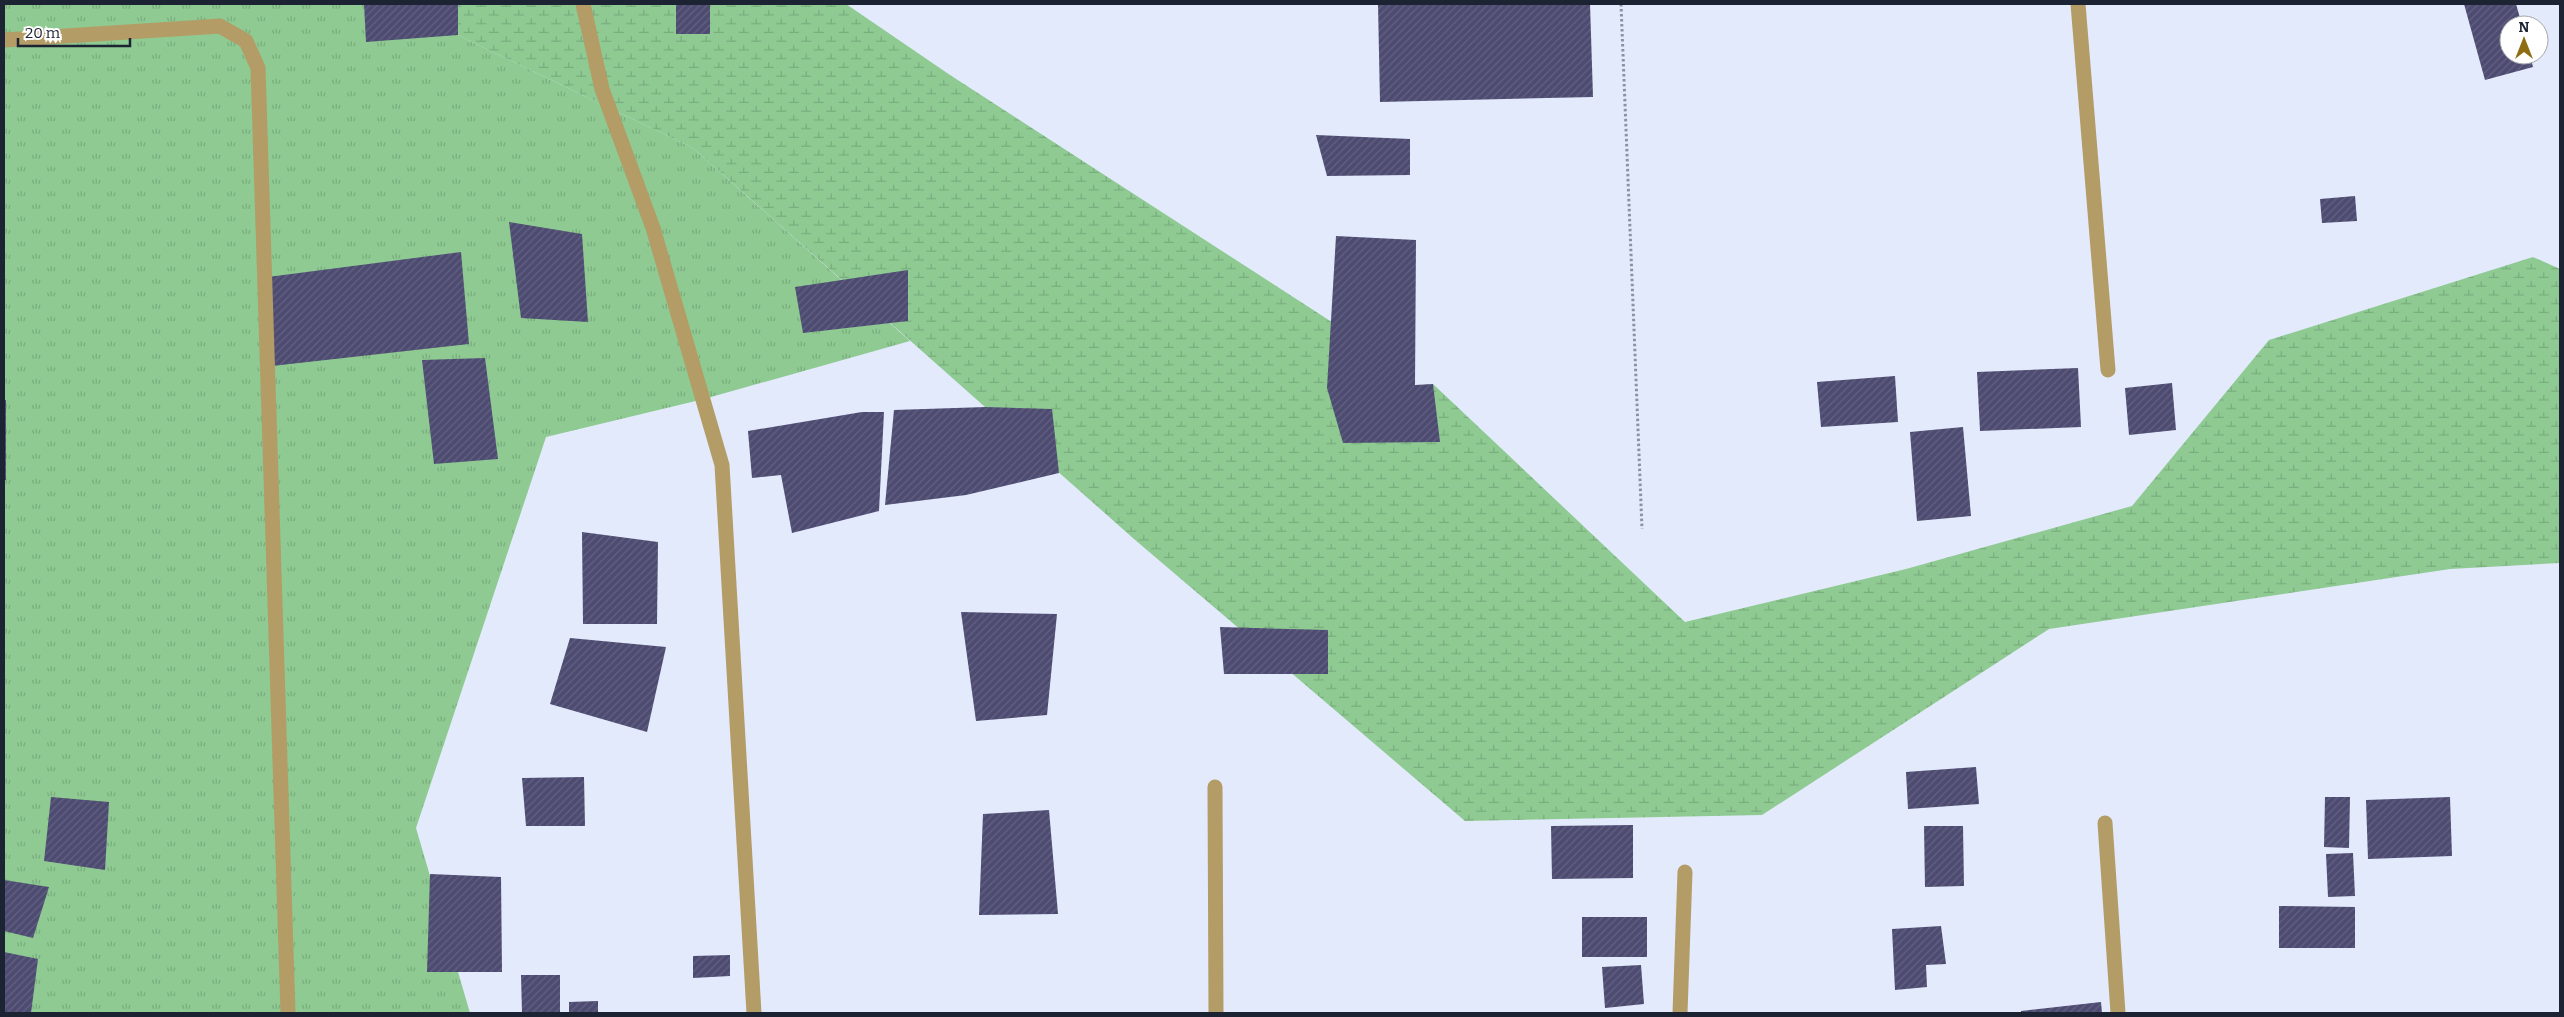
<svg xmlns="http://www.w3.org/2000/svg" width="2564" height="1017" viewBox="0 0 2564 1017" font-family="Bitter,serif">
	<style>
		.grass { fill: url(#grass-tufts) }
		.wetland { fill: url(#wetland-marsh) }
		.building { fill: url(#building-hatch) }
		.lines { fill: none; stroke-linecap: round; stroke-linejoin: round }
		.path { stroke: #8a92a2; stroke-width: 3; stroke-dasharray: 2.5 2.5; stroke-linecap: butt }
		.street { stroke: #b49c67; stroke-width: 15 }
	</style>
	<defs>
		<pattern id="grass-tufts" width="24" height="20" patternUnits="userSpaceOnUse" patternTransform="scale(1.25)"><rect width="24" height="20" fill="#8eca92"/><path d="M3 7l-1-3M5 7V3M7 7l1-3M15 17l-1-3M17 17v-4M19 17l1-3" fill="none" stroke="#7aad7e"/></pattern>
		<pattern id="wetland-marsh" width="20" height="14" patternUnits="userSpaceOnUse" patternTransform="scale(1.25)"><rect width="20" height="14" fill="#8eca92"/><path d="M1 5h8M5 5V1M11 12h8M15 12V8" fill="none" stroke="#7aad7e"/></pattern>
		<pattern id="building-hatch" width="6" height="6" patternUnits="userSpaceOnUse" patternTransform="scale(1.25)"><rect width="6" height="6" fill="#4d4b71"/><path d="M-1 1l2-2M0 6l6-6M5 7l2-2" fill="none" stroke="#636281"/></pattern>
	</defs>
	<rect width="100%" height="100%" fill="#e2eafb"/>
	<path class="grass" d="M4 4H393L693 148 910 341 704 399 546 437 416 828 470 1013H4Z"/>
	<path class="wetland" d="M393 4H846L950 75 1375 350 1415 386 1433 384 1685 622 1906 569 2132 506 2269 340 2533 257 2560 269V563L2450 569 2049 629 1762 815 1465 821 1134 539 693 148Z"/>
	<g class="building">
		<path d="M364 4H458V35L366 42Z"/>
		<rect x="676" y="4" width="34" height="30"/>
		<path d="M1378 4H1590L1593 97 1380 102Z"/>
		<path d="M2464 4H2516L2522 25H2509V55H2530L2533 67 2485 80Z"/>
		<path d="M1316 135 1410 139V175L1327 176Z"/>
		<path d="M2355 196 2357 221 2322 223 2320 199Z"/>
		<path d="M509 222 582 234 588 322 521 318Z"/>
		<path d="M1336 236 1416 240 1415 385 1433 384 1440 442 1343 443 1327 388Z"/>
		<path d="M461 252 469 344 272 366 268 277Z"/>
		<path d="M908 270V321L803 333 795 287Z"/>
		<path d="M485 358 498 459 434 464 422 360Z"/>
		<path d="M2078 368 2081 427 1980 431 1977 372Z"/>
		<path d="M1895 376 1898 422 1821 427 1817 382Z"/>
		<path d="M2172 383 2176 430 2129 435 2125 388Z"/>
		<rect x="4" y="400" width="2" height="80"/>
		<path d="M986 407 1052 409 1059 473 966 495 885 505 894 410Z"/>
		<path d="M862 412H884L879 511 792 533 781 475 752 478 748 431Z"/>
		<path d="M1963 427 1971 516 1917 521 1910 432Z"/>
		<path d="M582 532 658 542 657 624H583Z"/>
		<path d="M961 612 1057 614 1047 715 976 721Z"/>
		<path d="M1220 627 1328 630V674H1224Z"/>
		<path d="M570 638 666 647 647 732 550 704Z"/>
		<path d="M1976 767 1979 804 1908 809 1906 772Z"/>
		<path d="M584 777 585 826H526L522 778Z"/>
		<path d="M51 797 109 802 105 870 44 861Z"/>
		<path d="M2325 797H2350L2349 848 2324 847Z"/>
		<path d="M2450 797 2452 856 2368 859 2366 800Z"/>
		<path d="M1049 810 1058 914 979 915 983 814Z"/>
		<path d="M1633 825V878L1552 879 1551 826Z"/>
		<path d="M1924 826H1963L1964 886 1925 887Z"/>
		<path d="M2353 853 2355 896 2328 897 2326 854Z"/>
		<path d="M430 874 501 877 502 972H427Z"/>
		<path d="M4 880 49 887 33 938 4 931Z"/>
		<path d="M2279 906 2355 907V948H2279Z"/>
		<rect x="1582" y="917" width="65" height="40"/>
		<path d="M1941 926 1946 964 1926 965 1927 987 1895 990 1892 929Z"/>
		<path d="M4 952 38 959 31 1013H4Z"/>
		<path d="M730 955V976L693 978V956Z"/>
		<path d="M1641 965 1644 1004 1605 1008 1602 967Z"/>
		<path d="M521 975H560V1013H522Z"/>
		<path d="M598 1001V1013H569V1002Z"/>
		<path d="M2101 1002 2102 1013H2021V1011Z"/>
	</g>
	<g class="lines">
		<path class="path" d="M1621 4 1642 529"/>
		<g class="street">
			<path d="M583 4 602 89 653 228 722 465 754 1013"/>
			<path d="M2078 4 2108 370"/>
			<path d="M4 40 220 26 246 41 258 68 288 1013"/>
			<path d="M1215 787 1216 1013"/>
			<path d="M2105 823 2118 1013"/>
			<path d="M1680 1013 1685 872"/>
		</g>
	</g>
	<rect width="2564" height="1017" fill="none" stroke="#1c2332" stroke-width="10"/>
	<g transform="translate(2524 40)"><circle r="24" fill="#ffffff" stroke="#a4a7ad"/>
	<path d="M0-4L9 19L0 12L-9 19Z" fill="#8f6e13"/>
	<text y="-8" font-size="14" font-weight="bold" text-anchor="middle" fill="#1c2332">N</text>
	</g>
	<path d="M18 38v8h112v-8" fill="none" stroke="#1c2332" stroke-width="2.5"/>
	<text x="25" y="38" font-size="15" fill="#1c2332" stroke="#ffffff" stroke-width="4" paint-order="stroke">20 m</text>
</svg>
